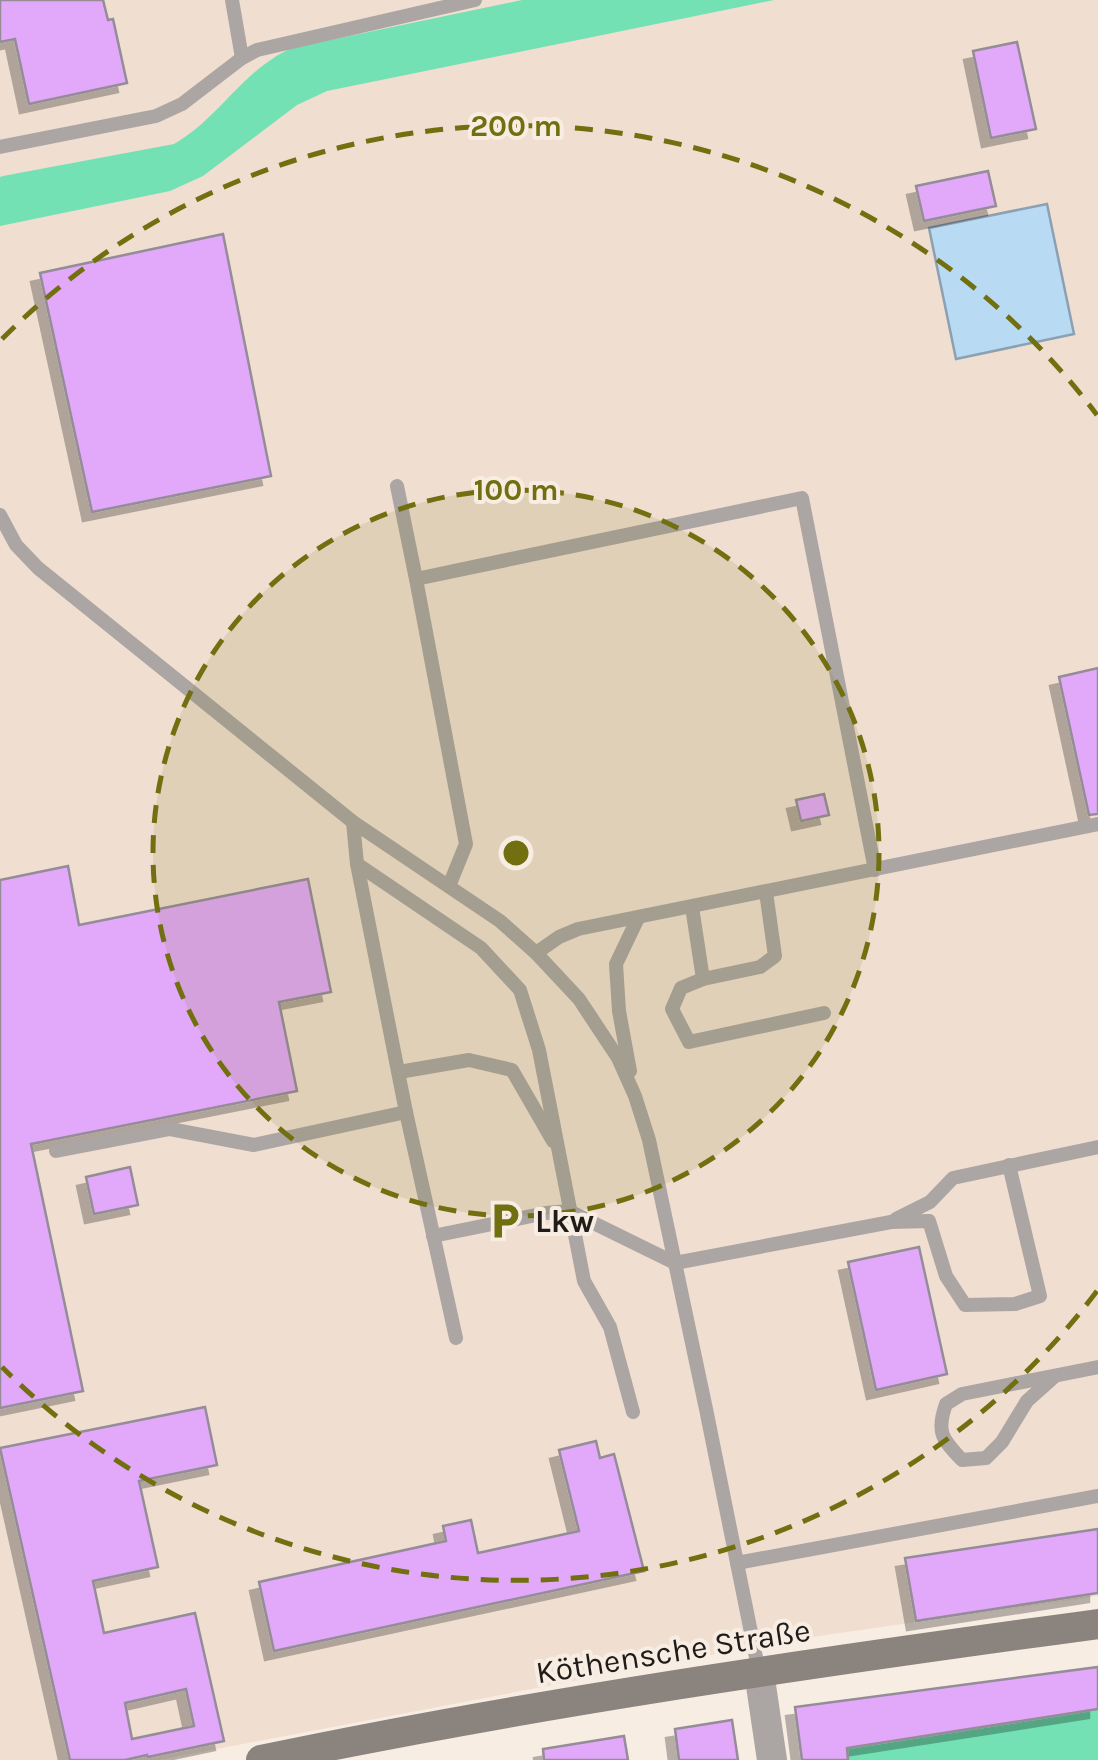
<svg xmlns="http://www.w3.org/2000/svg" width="1098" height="1760" viewBox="0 0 1098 1760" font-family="Karla,sans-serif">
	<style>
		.built { fill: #f0ded0 }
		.green { fill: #73e1b3 }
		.water { fill: #b8daf3; stroke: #8ba1b2; stroke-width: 2.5 }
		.building { fill: #e2a9fa; stroke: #948c97; stroke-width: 2.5; fill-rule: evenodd; filter: url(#shadow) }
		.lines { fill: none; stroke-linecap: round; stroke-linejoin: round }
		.service { stroke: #aba6a3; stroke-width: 14 }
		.tertiary { stroke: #aba6a3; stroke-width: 30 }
		.secondary { stroke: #8b837e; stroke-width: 30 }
		.ring { fill: none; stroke: #726f10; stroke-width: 5; stroke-dasharray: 18 12 }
		.labels { text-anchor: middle; stroke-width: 8; stroke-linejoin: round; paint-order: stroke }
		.poi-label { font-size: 32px; font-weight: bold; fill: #211c19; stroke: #f8ede3; text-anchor: start }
		.street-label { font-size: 32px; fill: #211c19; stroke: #f8ede3 }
		.centre { fill: #726f10; stroke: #f8ede3; stroke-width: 5 }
		.ring-label { font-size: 30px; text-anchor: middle; font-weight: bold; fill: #726f10; stroke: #f8ede3; stroke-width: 8; stroke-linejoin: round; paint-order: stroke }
	</style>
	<defs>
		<filter id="shadow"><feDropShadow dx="-9" dy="9" stdDeviation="0" flood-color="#0004"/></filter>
	</defs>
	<rect width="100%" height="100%" fill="#f8ede3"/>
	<path class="built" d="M0 0H1098V1596L784 1641 159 1760H0Z"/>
	<g class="green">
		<path d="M522 0H774L327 91 297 105 203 176 170 191 0 226V177L3 176 174 144C220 118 242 70 292 48Z"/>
		<path d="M1098 1709V1760H848L847 1748Z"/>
	</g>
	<path class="water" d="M1047 204 1074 334 956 359 929 228Z"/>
	<g class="building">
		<path d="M0 0H103L108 20 113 19 127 83 29 104 15 39 0 42Z"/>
		<path d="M1017 42 1036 129 991 138 973 51Z"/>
		<path d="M988 171 996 206 924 221 916 186Z"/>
		<path d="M223 234 271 476 92 512 40 273Z"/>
		<path d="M1098 668V814L1089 815 1059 677Z"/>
		<path d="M824 794 829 815 801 821 796 800Z"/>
		<path d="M68 866 79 925 308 879 331 992 279 1002 297 1091 31 1144 83 1391 0 1408V880Z"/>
		<path d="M130 1167 138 1205 94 1214 86 1177Z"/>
		<path d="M919 1247 947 1374 876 1390 848 1262Z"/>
		<path d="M205 1407 217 1465 139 1481 158 1567 93 1581 104 1633 195 1613 224 1741 148 1757 147 1755 125 1760H70L0 1448ZM186 1689 194 1726 132 1739 125 1703Z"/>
		<path d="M596 1441 600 1458 614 1454 644 1571 274 1651 259 1582 446 1541 443 1526 471 1520 478 1553 579 1531 559 1450Z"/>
		<path d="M1098 1529V1593L916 1621 905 1558Z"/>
		<path d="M1098 1667V1709L847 1748 848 1760H802L795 1707Z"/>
		<path d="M732 1720 738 1760H679L675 1729Z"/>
		<path d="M624 1736 628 1760H544L543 1749Z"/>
	</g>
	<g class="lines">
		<g class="service">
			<path d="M232 0 242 58"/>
			<path d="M0 147 156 116 182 104 242 58 257 50 475 0"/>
			<path d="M397 486 416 579"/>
			<path d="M0 515 16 545 38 568 353 822 500 921 536 953 579 999 618 1058 635 1096 649 1140 706 1409 759 1672"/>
			<path d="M353 822 357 864 406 1112 456 1338"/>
			<path d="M357 864 481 948 520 990 539 1050 584 1281 610 1327 633 1412"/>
			<path d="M449 886 466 844 416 579 802 498 875 870"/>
			<path d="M766 892 775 956 760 967 703 979 681 988 672 1009 689 1042 824 1013"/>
			<path d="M692 907 703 979"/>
			<path d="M536 953 559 937 578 929 1098 824"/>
			<path d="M630 1071 619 1011 616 964 638 918"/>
			<path d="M399 1072 469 1060 512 1070 553 1141"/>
			<path d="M56 1151 170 1129 254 1145 406 1112"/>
			<path d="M896 1219 930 1202 953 1178 1098 1147"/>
			<path d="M433 1236 546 1213 569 1211 675 1263 891 1222 929 1221 946 1276 965 1305 1015 1304 1040 1296 1009 1165"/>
			<path d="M1055 1376 1027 1401 1002 1442 986 1458 962 1460C942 1439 936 1432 946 1404L962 1394 1098 1367"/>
			<path d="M737 1563 1098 1496"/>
		</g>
		<path class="tertiary" d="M759 1672 772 1760"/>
		<path class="secondary" d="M261 1760C538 1702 818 1662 1098 1624"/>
	</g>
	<circle cx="516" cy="853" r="363" fill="#726f10" fill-opacity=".12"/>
	<g class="ring">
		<circle cx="516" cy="853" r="363"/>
		<path d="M1097 1291A727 727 0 0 1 2 1367M2 339A727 727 0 0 1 1097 415"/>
	</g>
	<defs>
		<g id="parking-bare" transform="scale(3)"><path d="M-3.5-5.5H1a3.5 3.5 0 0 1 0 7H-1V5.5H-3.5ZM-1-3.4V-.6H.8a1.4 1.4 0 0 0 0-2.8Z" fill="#726f10" stroke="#f8ede3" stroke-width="2.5" paint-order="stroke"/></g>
	</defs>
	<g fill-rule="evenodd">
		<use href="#parking-bare" x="505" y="1221"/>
	</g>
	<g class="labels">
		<g class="poi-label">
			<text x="535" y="1232">Lkw</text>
		</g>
		<g class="street-label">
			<text transform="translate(673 1651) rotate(-9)" y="11">Köthensche Straße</text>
		</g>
	</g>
	<circle cx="516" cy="853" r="15" class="centre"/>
	<g class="ring-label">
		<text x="516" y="136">200 m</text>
		<text x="516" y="500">100 m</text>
	</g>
</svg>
